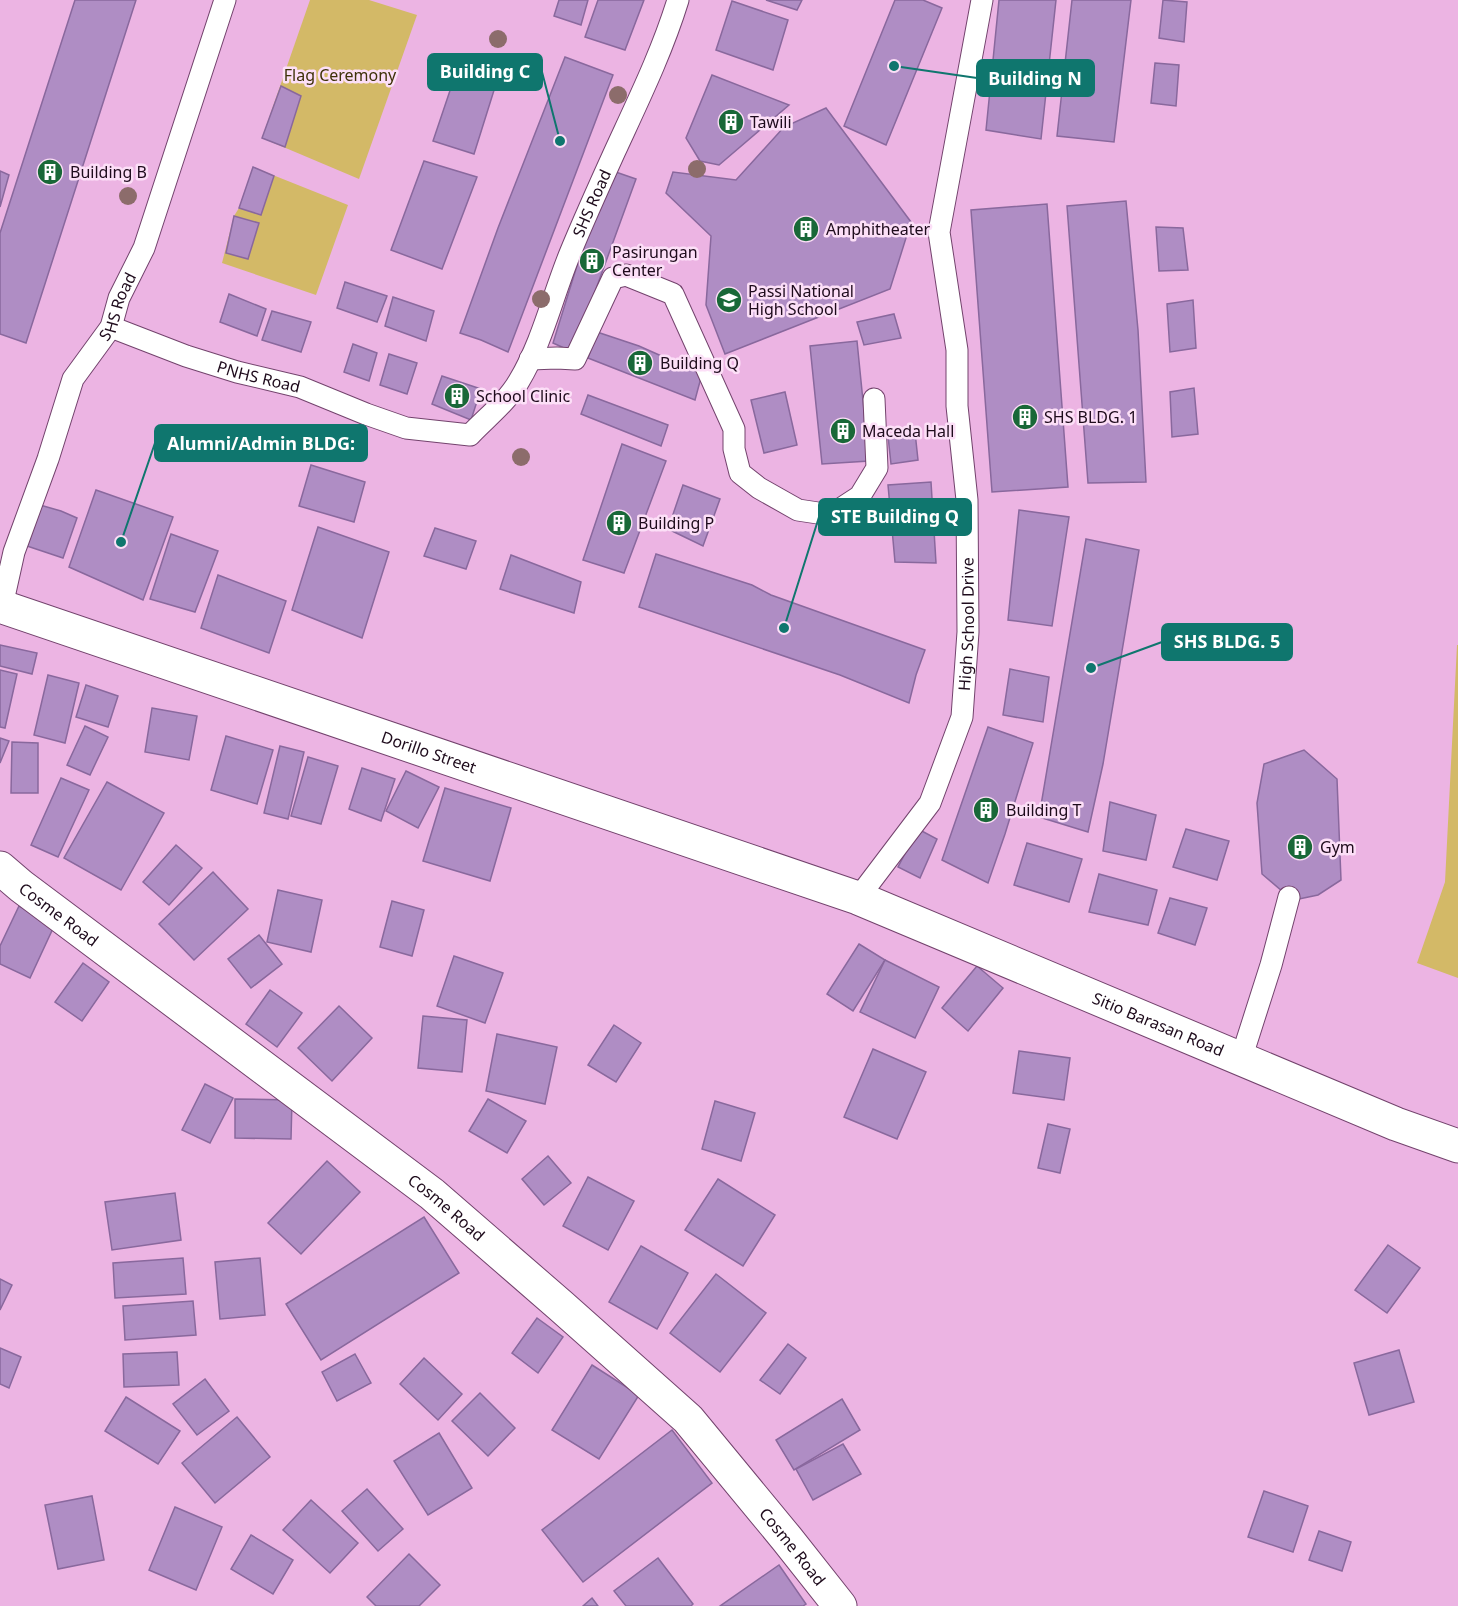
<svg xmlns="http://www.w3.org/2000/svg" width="1458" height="1606" viewBox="0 0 1458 1606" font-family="'Noto Sans',sans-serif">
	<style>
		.green { fill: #d3b967 }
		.building { fill: #af8dc4; stroke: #89689d; stroke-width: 1.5 }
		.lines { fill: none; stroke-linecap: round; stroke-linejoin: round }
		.service-casing { stroke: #73436d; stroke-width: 23 }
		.minor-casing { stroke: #73436d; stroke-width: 35 }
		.service { stroke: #fff; stroke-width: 21 }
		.minor { stroke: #fff; stroke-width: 33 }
		.tree { fill: #8c6c6b }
		.labels { text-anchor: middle; stroke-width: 5; stroke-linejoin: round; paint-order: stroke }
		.park-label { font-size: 16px; fill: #3e3208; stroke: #fcdff7 }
		.poi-label { font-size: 16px; fill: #1e0b1c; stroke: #fcdff7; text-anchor: start }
		.street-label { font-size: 16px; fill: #1e0b1c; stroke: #fcdff7 }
		.leader { fill: none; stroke: #0f766e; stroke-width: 2 }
		.callout-dot { fill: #0f766e; stroke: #fcdff7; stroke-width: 2 }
		.callout { fill: #0f766e; stroke: #0f766e; stroke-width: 2 }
		.callout-label { font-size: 18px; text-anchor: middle; font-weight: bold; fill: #fff }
	</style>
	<rect width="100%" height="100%" fill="#ecb4e3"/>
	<g class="green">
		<path d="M310 0H369L417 15 359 179 262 138Z"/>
		<path d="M253 167 348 205 316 295 222 263 234 216 239 208Z"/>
		<path d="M1457 645H1458V978L1417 963 1445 882Z"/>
	</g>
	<g class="building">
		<path d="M75 0H136L26 343 0 334V233Z"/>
		<path d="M559 0H588L581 25 554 16Z"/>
		<path d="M598 0H644L625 50 585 37Z"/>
		<path d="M766 0H802L797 10Z"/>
		<path d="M895 0H923L942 8 886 145 844 126Z"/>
		<path d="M999 0H1056L1041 139 986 130Z"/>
		<path d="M1072 0H1131L1114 142 1057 136Z"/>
		<path d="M1163 0 1187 2 1184 42 1159 38Z"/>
		<path d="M732 1 788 20 773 70 716 50Z"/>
		<path d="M462 55 501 68 474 154 433 141Z"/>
		<path d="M565 57 613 75 508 352 481 340 460 333 498 228Z"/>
		<path d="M1155 63 1179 65 1176 106 1151 103Z"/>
		<path d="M712 75 789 105 719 165 700 161 686 138Z"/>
		<path d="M281 86 301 96 285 147 262 138Z"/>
		<path d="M826 108 911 222 890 289 725 354 706 305 711 236 666 193 673 172 736 180 784 127Z"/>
		<path d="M424 161 477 177 442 269 391 250Z"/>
		<path d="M253 167 274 176 261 215 239 208Z"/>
		<path d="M607 169 636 179 573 352 553 343Z"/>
		<path d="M0 171 9 175 0 207Z"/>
		<path d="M1126 201 1138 330 1146 482 1088 483 1067 206Z"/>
		<path d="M1047 204 1068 487 992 492 971 210Z"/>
		<path d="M234 216 259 223 248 259 226 253Z"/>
		<path d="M1156 227 1183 228 1188 270 1159 271Z"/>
		<path d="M345 282 387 296 377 322 337 308Z"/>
		<path d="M229 294 266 309 257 336 220 322Z"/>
		<path d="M393 297 434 311 426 341 385 326Z"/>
		<path d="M1193 300 1196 348 1170 352 1167 304Z"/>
		<path d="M272 311 311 322 301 352 262 340Z"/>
		<path d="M894 314 901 338 864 345 857 322Z"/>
		<path d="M597 332 639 346 702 374 695 400 588 358Z"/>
		<path d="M857 341 869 461 822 464 810 346Z"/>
		<path d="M353 344 377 353 369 381 344 372Z"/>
		<path d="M389 354 417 363 407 394 380 385Z"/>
		<path d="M442 376 481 389 471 420 432 404Z"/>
		<path d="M1194 388 1198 434 1172 437 1170 392Z"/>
		<path d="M785 392 797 445 764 453 751 400Z"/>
		<path d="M588 395 668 425 661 446 581 414Z"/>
		<path d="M915 432 918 460 891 464 888 436Z"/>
		<path d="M622 444 666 461 624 573 583 560Z"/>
		<path d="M311 465 365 482 354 522 299 506Z"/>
		<path d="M931 482 936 563 895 562 888 485Z"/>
		<path d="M683 485 720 499 703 546 668 529Z"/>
		<path d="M96 490 173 517 143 600 69 567Z"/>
		<path d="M40 505 61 511 77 518 63 558 27 546Z"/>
		<path d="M1019 510 1069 517 1052 626 1008 620Z"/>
		<path d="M318 527 389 552 362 638 292 610Z"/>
		<path d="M435 528 476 541 466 569 424 556Z"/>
		<path d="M171 534 218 551 195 612 150 599Z"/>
		<path d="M1086 539 1139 550 1103 764 1088 832 1039 817Z"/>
		<path d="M656 554 752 585 771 595 925 650 916 675 909 703 840 675 639 607Z"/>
		<path d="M511 555 581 582 574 613 500 589Z"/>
		<path d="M218 575 286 601 269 653 201 628Z"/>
		<path d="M0 645 37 653 32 674 0 666Z"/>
		<path d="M1010 669 1049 677 1043 722 1003 715Z"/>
		<path d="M0 670 17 674 5 728 0 727Z"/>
		<path d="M48 675 79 683 65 743 34 735Z"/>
		<path d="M86 685 118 696 108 727 76 717Z"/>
		<path d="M152 708 197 716 189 760 145 752Z"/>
		<path d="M85 726 108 737 90 775 67 765Z"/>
		<path d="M988 727 1033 743 1005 834 988 883 942 860Z"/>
		<path d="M226 736 273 750 257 804 211 790Z"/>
		<path d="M0 738 9 741 0 763Z"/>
		<path d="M12 742 38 743V793H11Z"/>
		<path d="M280 746 304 752 288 819 264 813Z"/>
		<path d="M1304 750 1337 779 1341 880 1318 895 1299 899 1289 897 1262 874 1257 803 1264 764Z"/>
		<path d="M308 757 338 766 321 824 291 816Z"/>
		<path d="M362 768 395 779 381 821 349 809Z"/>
		<path d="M406 771 439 787 418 828 386 811Z"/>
		<path d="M61 778 89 790 58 857 31 845Z"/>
		<path d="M107 782 164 813 121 890 64 858Z"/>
		<path d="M445 788 511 808 490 881 423 861Z"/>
		<path d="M1110 802 1156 815 1146 860 1103 851Z"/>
		<path d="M918 829 937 839 920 878 898 867Z"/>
		<path d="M1186 829 1229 841 1217 880 1173 867Z"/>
		<path d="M1027 843 1082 859 1069 902 1014 885Z"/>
		<path d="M176 845 202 868 169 905 143 882Z"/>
		<path d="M213 872 248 909 194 960 159 924Z"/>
		<path d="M1099 874 1157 890 1148 925 1089 912Z"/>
		<path d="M278 890 322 900 311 952 267 942Z"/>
		<path d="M1170 898 1207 908 1195 945 1158 933Z"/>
		<path d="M392 901 424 910 412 956 380 947Z"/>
		<path d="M19 906 55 924 30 978 0 964V946Z"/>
		<path d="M259 935 282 964 251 988 228 959Z"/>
		<path d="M859 944 885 960 853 1011 827 994Z"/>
		<path d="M454 956 503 973 485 1023 437 1006Z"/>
		<path d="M885 960 939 987 915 1038 860 1012Z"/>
		<path d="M83 963 109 982 82 1021 55 1002Z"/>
		<path d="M977 966 1003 988 968 1031 942 1008Z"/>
		<path d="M270 990 302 1013 277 1047 246 1024Z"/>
		<path d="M339 1006 372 1038 332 1081 298 1048Z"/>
		<path d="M423 1016 467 1020 462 1072 418 1068Z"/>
		<path d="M614 1025 641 1043 616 1082 588 1065Z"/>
		<path d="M497 1034 557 1047 545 1104 486 1091Z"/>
		<path d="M873 1049 926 1072 897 1139 844 1117Z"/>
		<path d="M1019 1051 1070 1058 1064 1100 1013 1093Z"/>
		<path d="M205 1084 233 1098 210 1143 182 1130Z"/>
		<path d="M235 1099 292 1100 291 1139 235 1138Z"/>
		<path d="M488 1099 526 1121 507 1153 469 1131Z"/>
		<path d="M715 1101 755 1113 741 1161 702 1149Z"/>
		<path d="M1048 1124 1070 1129 1060 1173 1038 1168Z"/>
		<path d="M548 1156 571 1183 544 1205 522 1179Z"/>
		<path d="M327 1161 360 1192 301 1254 268 1223Z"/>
		<path d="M588 1177 634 1201 608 1250 563 1226Z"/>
		<path d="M718 1179 775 1215 743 1266 685 1230Z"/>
		<path d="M175 1193 181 1240 112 1250 105 1202Z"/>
		<path d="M424 1217 459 1273 321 1360 286 1304Z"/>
		<path d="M1388 1245 1420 1268 1387 1313 1355 1290Z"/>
		<path d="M641 1246 688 1273 657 1329 609 1302Z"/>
		<path d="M183 1258 186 1294 115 1298 113 1263Z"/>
		<path d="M260 1258 265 1315 220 1319 215 1262Z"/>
		<path d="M716 1274 766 1313 720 1372 670 1333Z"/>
		<path d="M0 1279 12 1285 0 1310Z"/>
		<path d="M193 1301 196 1335 125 1340 123 1306Z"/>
		<path d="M537 1318 563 1337 538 1373 512 1353Z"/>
		<path d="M788 1344 806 1358 780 1394 760 1380Z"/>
		<path d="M0 1348 21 1357 9 1388 0 1384Z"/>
		<path d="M1399 1350 1414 1402 1369 1415 1354 1363Z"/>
		<path d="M177 1352 179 1385 124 1387 123 1354Z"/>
		<path d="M355 1354 371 1383 337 1401 322 1372Z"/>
		<path d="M424 1358 462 1394 438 1420 400 1384Z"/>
		<path d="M592 1365 639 1395 599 1459 552 1430Z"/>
		<path d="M205 1379 229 1411 197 1435 173 1404Z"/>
		<path d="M480 1393 515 1428 488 1456 452 1421Z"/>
		<path d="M126 1397 180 1431 158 1464 105 1431Z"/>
		<path d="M842 1399 860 1430 794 1470 776 1440Z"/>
		<path d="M237 1417 270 1457 215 1503 182 1463Z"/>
		<path d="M672 1430 712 1483 583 1582 542 1530Z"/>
		<path d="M439 1433 472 1488 428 1515 394 1461Z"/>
		<path d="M843 1444 861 1474 813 1500 796 1469Z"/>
		<path d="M367 1489 403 1529 378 1551 342 1511Z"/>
		<path d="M1264 1491 1308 1506 1293 1552 1248 1537Z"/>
		<path d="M92 1496 104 1560 58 1569 45 1505Z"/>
		<path d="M311 1500 358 1543 330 1573 283 1530Z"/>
		<path d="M175 1507 222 1527 196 1590 149 1570Z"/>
		<path d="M1319 1531 1351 1542 1342 1571 1309 1560Z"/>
		<path d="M251 1535 293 1560 273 1594 231 1569Z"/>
		<path d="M409 1554 440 1585 419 1606H376L367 1597Z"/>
		<path d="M658 1558 693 1604 691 1606H626L614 1591Z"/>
		<path d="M779 1565 806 1604 803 1606H720Z"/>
		<path d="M592 1598 598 1606H583Z"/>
	</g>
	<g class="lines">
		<g class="service-casing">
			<g id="service">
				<path id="s1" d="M111 327 186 356 237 372 300 387 366 414 406 428 470 435C486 418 507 402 519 381 543 341 553 294 571 251 585 217 600 184 615 151 638 101 662 52 678 0"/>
				<path d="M530 359 557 358 575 359 613 278 626 275 673 294 734 429V449L740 473 759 488 798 510 831 515 860 496 877 468 874 399"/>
				<path id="s2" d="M2 606 14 552 48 459 73 379 111 327 119 298 144 248 225 0"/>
				<path id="s3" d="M858 898 930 803 962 717 968 632 967 500 957 406V350L939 232 982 0"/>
				<path d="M1241 1059 1271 965 1289 897"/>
			</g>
		</g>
		<g class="minor-casing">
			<g id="minor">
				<path id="s4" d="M0 606 858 898 1396 1124 1458 1146"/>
				<path id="s5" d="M0 868 21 886 432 1194 561 1306 688 1419 787 1539 840 1606"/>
			</g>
		</g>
		<use href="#service" class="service"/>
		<use href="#minor" class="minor"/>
	</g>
	<g class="tree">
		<circle cx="498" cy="39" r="9"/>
		<circle cx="618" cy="95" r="9"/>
		<circle cx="697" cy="169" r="9"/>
		<circle cx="128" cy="196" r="9"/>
		<circle cx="541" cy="299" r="9"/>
		<circle cx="521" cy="457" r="9"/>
	</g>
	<defs>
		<g id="building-disc" transform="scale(1.35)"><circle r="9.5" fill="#196838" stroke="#fcdff7"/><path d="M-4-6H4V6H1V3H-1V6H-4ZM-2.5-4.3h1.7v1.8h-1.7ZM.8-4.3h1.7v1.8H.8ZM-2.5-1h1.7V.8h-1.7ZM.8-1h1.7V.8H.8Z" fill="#fff"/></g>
		<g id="school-disc" transform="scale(1.35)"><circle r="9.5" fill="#196838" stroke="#fcdff7"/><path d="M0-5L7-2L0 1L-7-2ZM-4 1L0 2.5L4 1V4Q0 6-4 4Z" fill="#fff"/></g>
	</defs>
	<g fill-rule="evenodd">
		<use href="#building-disc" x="731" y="122"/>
		<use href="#building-disc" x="50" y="172"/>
		<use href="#building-disc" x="806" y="229"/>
		<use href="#building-disc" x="592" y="261"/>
		<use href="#school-disc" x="729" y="300"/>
		<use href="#building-disc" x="640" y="363"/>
		<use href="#building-disc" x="457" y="396"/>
		<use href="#building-disc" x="1025" y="417"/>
		<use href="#building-disc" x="843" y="431"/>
		<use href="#building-disc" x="619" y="523"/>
		<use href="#building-disc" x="986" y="810"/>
		<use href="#building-disc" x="1300" y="847"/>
	</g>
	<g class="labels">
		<g class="park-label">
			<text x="340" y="81">Flag Ceremony</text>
		</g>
		<g class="poi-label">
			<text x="750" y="128">Tawili</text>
			<text x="70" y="178">Building B</text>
			<text x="826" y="235">Amphitheater</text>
			<text x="612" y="258">Pasirungan<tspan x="612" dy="18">Center</tspan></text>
			<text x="748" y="297">Passi National<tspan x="748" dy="18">High School</tspan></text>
			<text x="660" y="369">Building Q</text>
			<text x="476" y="402">School Clinic</text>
			<text x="1044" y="423">SHS BLDG. 1</text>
			<text x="862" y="437">Maceda Hall</text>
			<text x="638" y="529">Building P</text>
			<text x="1006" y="816">Building T</text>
			<text x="1320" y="853">Gym</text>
		</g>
		<g class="street-label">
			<text dy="6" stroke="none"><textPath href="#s1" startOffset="642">SHS Road</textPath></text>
			<text dy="6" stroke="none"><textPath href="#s2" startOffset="324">SHS Road</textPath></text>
			<text dy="6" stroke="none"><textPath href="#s1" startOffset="156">PNHS Road</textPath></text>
			<text dy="6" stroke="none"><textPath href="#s3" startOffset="304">High School Drive</textPath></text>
			<text dy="6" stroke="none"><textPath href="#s4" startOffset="453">Dorillo Street</textPath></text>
			<text dy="6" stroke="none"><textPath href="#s5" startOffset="75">Cosme Road</textPath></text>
			<text dy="6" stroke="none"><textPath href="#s4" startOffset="1232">Sitio Barasan Road</textPath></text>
			<text dy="6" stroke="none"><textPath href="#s5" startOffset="561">Cosme Road</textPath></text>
			<text dy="6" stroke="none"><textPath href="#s5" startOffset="1047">Cosme Road</textPath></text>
		</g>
	</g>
	<path class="leader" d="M560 141L542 72M894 66L977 78M121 542L155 443M784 628L819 517M1091 668L1162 642"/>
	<g class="callout-dot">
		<circle cx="560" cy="141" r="6"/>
		<circle cx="894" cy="66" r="6"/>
		<circle cx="121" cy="542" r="6"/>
		<circle cx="784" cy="628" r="6"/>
		<circle cx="1091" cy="668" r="6"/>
	</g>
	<g class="callout">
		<rect x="428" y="54" width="114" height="36" rx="6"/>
		<rect x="977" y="60" width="117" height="36" rx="6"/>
		<rect x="155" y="425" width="212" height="36" rx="6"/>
		<rect x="819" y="499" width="152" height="36" rx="6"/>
		<rect x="1162" y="624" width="130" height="36" rx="6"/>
	</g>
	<g class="callout-label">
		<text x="485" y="78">Building C</text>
		<text x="1035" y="85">Building N</text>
		<text x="261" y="450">Alumni/Admin BLDG:</text>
		<text x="895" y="523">STE Building Q</text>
		<text x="1227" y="648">SHS BLDG. 5</text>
	</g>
</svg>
